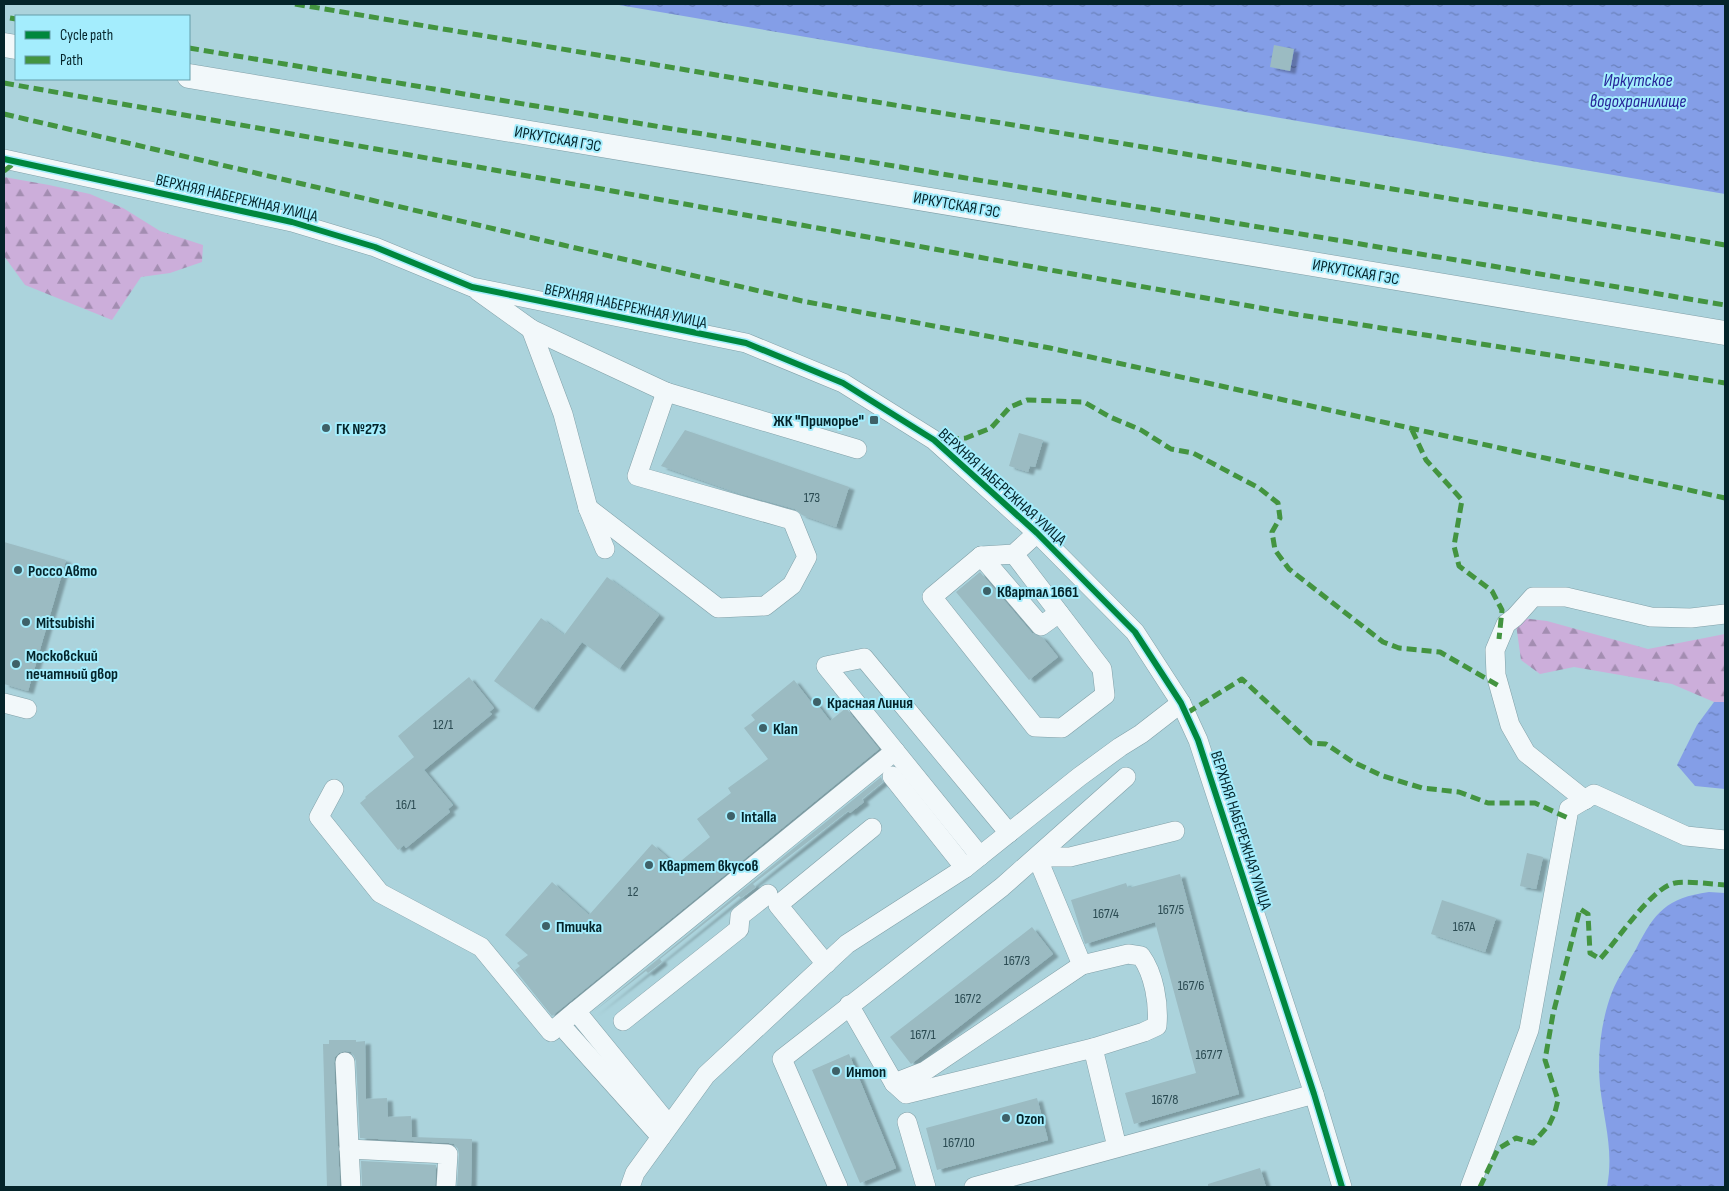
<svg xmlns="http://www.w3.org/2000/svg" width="1729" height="1191" viewBox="0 0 1729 1191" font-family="'Sofia Sans Condensed',sans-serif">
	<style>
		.forest { fill: url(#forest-firs) }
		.water { fill: url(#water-ripples) }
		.building { fill: #9bbbc2; filter: url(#shadow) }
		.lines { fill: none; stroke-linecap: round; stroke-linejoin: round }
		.minor-casing { stroke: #81a0a8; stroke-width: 20 }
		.major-casing { stroke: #81a0a8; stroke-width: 25 }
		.minor { stroke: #f2f8fa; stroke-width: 19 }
		.major { stroke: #f2f8fa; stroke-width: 24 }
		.quiet { stroke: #439440; stroke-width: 5; stroke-dasharray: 10 5; stroke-linecap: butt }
		.cycleway-casing { stroke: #a4edfd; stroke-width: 9 }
		.cycleway { stroke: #00873e; stroke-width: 6 }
		.poi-dot { fill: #3e6168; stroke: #a4edfd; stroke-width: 2 }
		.labels { text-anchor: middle; stroke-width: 4; stroke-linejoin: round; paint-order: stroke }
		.number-label { font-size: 14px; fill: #2b4b52 }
		.street-label { font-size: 16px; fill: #04242a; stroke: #a4edfd }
		.poi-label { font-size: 16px; font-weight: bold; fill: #04242a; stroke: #a4edfd; text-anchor: start }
		.water-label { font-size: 18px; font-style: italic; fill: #262498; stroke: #a4edfd }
	</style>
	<defs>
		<pattern id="forest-firs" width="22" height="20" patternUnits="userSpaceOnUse" patternTransform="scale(1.25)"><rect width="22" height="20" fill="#ccaeda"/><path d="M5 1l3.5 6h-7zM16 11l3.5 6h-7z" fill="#a38db1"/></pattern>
		<pattern id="water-ripples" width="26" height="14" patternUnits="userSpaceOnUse" patternTransform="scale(1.25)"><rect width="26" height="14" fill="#849ee7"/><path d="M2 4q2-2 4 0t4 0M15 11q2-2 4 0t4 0" fill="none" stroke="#6a81bb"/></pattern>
		<filter id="shadow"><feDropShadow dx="5.5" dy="3" stdDeviation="1" flood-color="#0004"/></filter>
	</defs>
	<rect width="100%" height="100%" fill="#abd3dc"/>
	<g class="forest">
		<path d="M4 177 49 185 90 194 123 208 160 231 203 245 202 262 170 273 141 277 112 320 25 285 4 256Z"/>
		<path d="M1515 617 1547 621 1648 649 1725 634V702H1714L1672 684 1574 667 1540 674 1521 660Z"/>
	</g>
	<g class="water">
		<path d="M613 4H1725V194Z"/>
		<path d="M1714 702H1725V789L1695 786 1677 765 1697 725Z"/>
		<path d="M1709 892 1725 893V1187H1607C1614 1150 1604 1122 1600 1086 1597 1055 1601 1021 1612 992 1618 977 1628 963 1636 949 1655 912 1666 898 1709 892Z"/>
	</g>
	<g class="building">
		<path d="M1274 45 1294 49 1290 71 1270 67Z"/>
		<path d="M685 430 849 487 836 527 802 515 795 509 741 494 661 466Z"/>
		<path d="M1019 433 1043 440 1035 467 1030 466 1028 472 1009 466Z"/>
		<path d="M4 542 66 560 28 691 4 684Z"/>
		<path d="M980 572 1032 633 1042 637 1058 657 1029 680 956 592Z"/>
		<path d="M607 577 659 615 619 669 582 642 533 709 494 681 541 618 564 635Z"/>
		<path d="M469 677 494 708 489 712 492 714 424 770 453 805 448 809 450 812 406 848 404 845 398 850 360 803 366 798 365 797 414 757 398 736Z"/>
		<path d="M794 680 811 702 814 700 830 721 846 708 879 749 552 1016 515 970 520 966 517 963 528 955 505 935 552 882 589 915 652 844 676 865 710 837 697 819 731 793 728 788 768 759 744 728 755 720 751 715Z"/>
		<path d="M881 777 883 782 862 799 864 802 850 813 848 811 753 884 756 887 741 898 739 896 660 959 662 962 648 973 646 971 592 1013Z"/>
		<path d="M1527 853 1543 857 1536 889 1520 886Z"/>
		<path d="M1180 874 1239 1094 1134 1124 1125 1093 1196 1073 1155 922 1085 944 1071 900 1126 883 1128 888Z"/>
		<path d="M1442 900 1496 918 1485 952 1431 934Z"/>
		<path d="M1032 927 1053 954 911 1064 890 1037Z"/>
		<path d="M329 1040H356V1042L365 1041 366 1099 387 1098 388 1117 411 1116 412 1137 472 1139 471 1187H457L459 1154 458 1149 454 1144 449 1143 360 1138 356 1061 354 1056 351 1052 345 1051 339 1053 335 1057 334 1063 340 1187H327L323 1044H329Z"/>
		<path d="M849 1054 896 1168 860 1183 812 1070Z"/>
		<path d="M1037 1098 1048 1140 937 1170 926 1128Z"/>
		<path d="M361 1161 436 1165 435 1187H362Z"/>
		<path d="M1260 1168 1266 1187H1208V1184Z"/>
	</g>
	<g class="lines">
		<g class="minor-casing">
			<g id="minor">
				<path d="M4 159 292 222 375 247 472 287 746 343 843 383 934 440 1037 533 1135 632 1181 703 1198 740 1314 1094 1342 1187"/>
				<path d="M478 291 531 329 666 392 857 449"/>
				<path d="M531 329 563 414 588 508 605 549"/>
				<path d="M588 508 718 608 765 606 792 585 807 557 792 520 637 476 666 392"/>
				<path d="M1014 554 1102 669 1105 695 1062 728 1035 727 932 597 981 556 1014 554 1037 533"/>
				<path d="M981 556 1041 626 1059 613"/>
				<path d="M4 703 27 709"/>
				<path d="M895 751 980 856"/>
				<path d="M892 776 965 868"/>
				<path d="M334 789 319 817 380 893 481 947 551 1032 576 1011"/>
				<path d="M1585 800 1526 753 1510 725 1496 675 1495 650 1506 624 1515 617 1533 597H1566L1651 617 1691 618 1725 614"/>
				<path d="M826 964 778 905 872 828"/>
				<path d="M1082 965 1037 857H1070L1175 831"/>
				<path d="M849 1005 894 1083 906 1094 1093 1048 1117 1147"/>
				<path d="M623 1021 739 929 740 916 768 894"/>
				<path d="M567 1032 661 1137"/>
				<path d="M345 1062 351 1187"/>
				<path d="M894 1083 925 1071 1082 965 1128 954 1141 956C1154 974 1159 1003 1157 1026L1144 1032 1093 1048"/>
				<path d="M907 1122 926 1187"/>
				<path d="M669 1125 576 1011 895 751 826 666 864 658 1009 833"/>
				<path d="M349 1149 448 1154 446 1187"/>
				<path d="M630 1187 635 1173 706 1075 847 944 965 868 1079 777 1120 747 1141 734 1181 703"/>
				<path d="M838 1187 782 1059 1002 887 1126 777"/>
				<path d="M974 1187 1314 1094"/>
				<path d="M1470 1187 1529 1030 1569 809 1594 794 1686 836 1725 840"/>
			</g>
		</g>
		<g class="major-casing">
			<g id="major">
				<path d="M4 45 16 47"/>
				<path d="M189 76 1725 333"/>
			</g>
		</g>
		<use href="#minor" class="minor"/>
		<use href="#major" class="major"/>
		<g class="quiet">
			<path d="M295 4 1725 245"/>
			<path d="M10 18 16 19"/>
			<path d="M189 48 1725 305"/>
			<path d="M4 83 596 188 1294 314 1725 383"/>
			<path d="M4 114 802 301 1050 348 1725 498"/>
			<path d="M4 171 13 164"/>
			<path d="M1412 430 1426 460 1462 500 1454 546 1459 566 1492 591 1502 610 1499 639"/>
			<path d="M934 440 966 438 991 428 1010 407 1027 400 1084 402 1110 417 1141 430 1171 449 1193 453 1259 488 1278 503 1280 518 1272 532 1275 550 1289 569 1383 642 1399 648 1440 652 1499 686"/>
			<path d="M1187 713 1242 679 1311 743 1326 744 1353 762 1383 776 1422 788 1459 792 1488 803H1535L1568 818"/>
			<path d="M1480 1187 1498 1149 1516 1138 1533 1143 1549 1125 1555 1112 1558 1100 1545 1060 1553 1014 1580 909 1588 914 1590 953 1600 959C1616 942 1653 886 1675 883 1686 881 1713 884 1725 885"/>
		</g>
		<g class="cycleway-casing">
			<path id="cycleway" d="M4 159 292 222 375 247 472 287 746 343 843 383 934 440 1037 533 1135 632 1181 703 1198 740 1314 1094 1342 1187"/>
		</g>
		<use href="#cycleway" class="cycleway"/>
	</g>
	<g class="poi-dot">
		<rect x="869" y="415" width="10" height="10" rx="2.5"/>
		<circle cx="326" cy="428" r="5"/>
		<circle cx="18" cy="570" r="5"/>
		<circle cx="987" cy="591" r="5"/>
		<circle cx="26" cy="622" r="5"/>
		<circle cx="16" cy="664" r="5"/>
		<circle cx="817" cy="702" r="5"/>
		<circle cx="763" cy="728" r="5"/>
		<circle cx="731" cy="816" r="5"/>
		<circle cx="649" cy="865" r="5"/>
		<circle cx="546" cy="926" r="5"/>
		<circle cx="836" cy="1071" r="5"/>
		<circle cx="1006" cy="1118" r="5"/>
	</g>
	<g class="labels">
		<g class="number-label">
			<text x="812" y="502">173</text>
			<text x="443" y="729">12/1</text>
			<text x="406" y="809">16/1</text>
			<text x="633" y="896">12</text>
			<text x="1171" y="914">167/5</text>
			<text x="1106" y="918">167/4</text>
			<text x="1464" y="931">167А</text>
			<text x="1017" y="965">167/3</text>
			<text x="1191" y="990">167/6</text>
			<text x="968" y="1003">167/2</text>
			<text x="923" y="1039">167/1</text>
			<text x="1209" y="1059">167/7</text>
			<text x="1165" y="1104">167/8</text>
			<text x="959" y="1147">167/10</text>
		</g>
		<g class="street-label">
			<text transform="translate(558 138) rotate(10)" y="6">ИРКУТСКАЯ ГЭС</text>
			<text transform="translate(237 197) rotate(13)" y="6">ВЕРХНЯЯ НАБЕРЕЖНАЯ УЛИЦА</text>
			<text transform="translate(957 204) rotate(10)" y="6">ИРКУТСКАЯ ГЭС</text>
			<text transform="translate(1356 271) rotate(10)" y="6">ИРКУТСКАЯ ГЭС</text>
			<text transform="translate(626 305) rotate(12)" y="6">ВЕРХНЯЯ НАБЕРЕЖНАЯ УЛИЦА</text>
			<text transform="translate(1003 486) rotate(42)" y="6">ВЕРХНЯЯ НАБЕРЕЖНАЯ УЛИЦА</text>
			<text transform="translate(1242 830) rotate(72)" y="6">ВЕРХНЯЯ НАБЕРЕЖНАЯ УЛИЦА</text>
		</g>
		<g class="poi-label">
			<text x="864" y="426" text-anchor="end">ЖК "Приморье"</text>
			<text x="336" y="434">ГК №273</text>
			<text x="28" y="576">Россо Авто</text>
			<text x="997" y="597">Квартал 1661</text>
			<text x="36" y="628">Mitsubishi</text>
			<text x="26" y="661">Московский<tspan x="26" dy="18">печатный двор</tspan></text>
			<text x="827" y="708">Красная Линия</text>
			<text x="773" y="734">Klan</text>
			<text x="741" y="822">Intalla</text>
			<text x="659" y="871">Квартет вкусов</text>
			<text x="556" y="932">Птичка</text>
			<text x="846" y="1077">Интоп</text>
			<text x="1016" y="1124">Ozon</text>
		</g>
		<g class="water-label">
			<text x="1638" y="86">Иркутское<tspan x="1638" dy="21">водохранилище</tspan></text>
		</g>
	</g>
	<rect width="1729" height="1191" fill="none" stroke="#04242a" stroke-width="10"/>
	<rect x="15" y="15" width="175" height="65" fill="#a4edfd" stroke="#649da9"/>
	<rect x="25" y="31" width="25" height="8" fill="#00873e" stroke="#649da9"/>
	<text x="60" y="40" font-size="15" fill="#04242a">Cycle path</text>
	<rect x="25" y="56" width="25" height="8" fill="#439440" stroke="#649da9"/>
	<text x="60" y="65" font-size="15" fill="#04242a">Path</text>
</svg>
